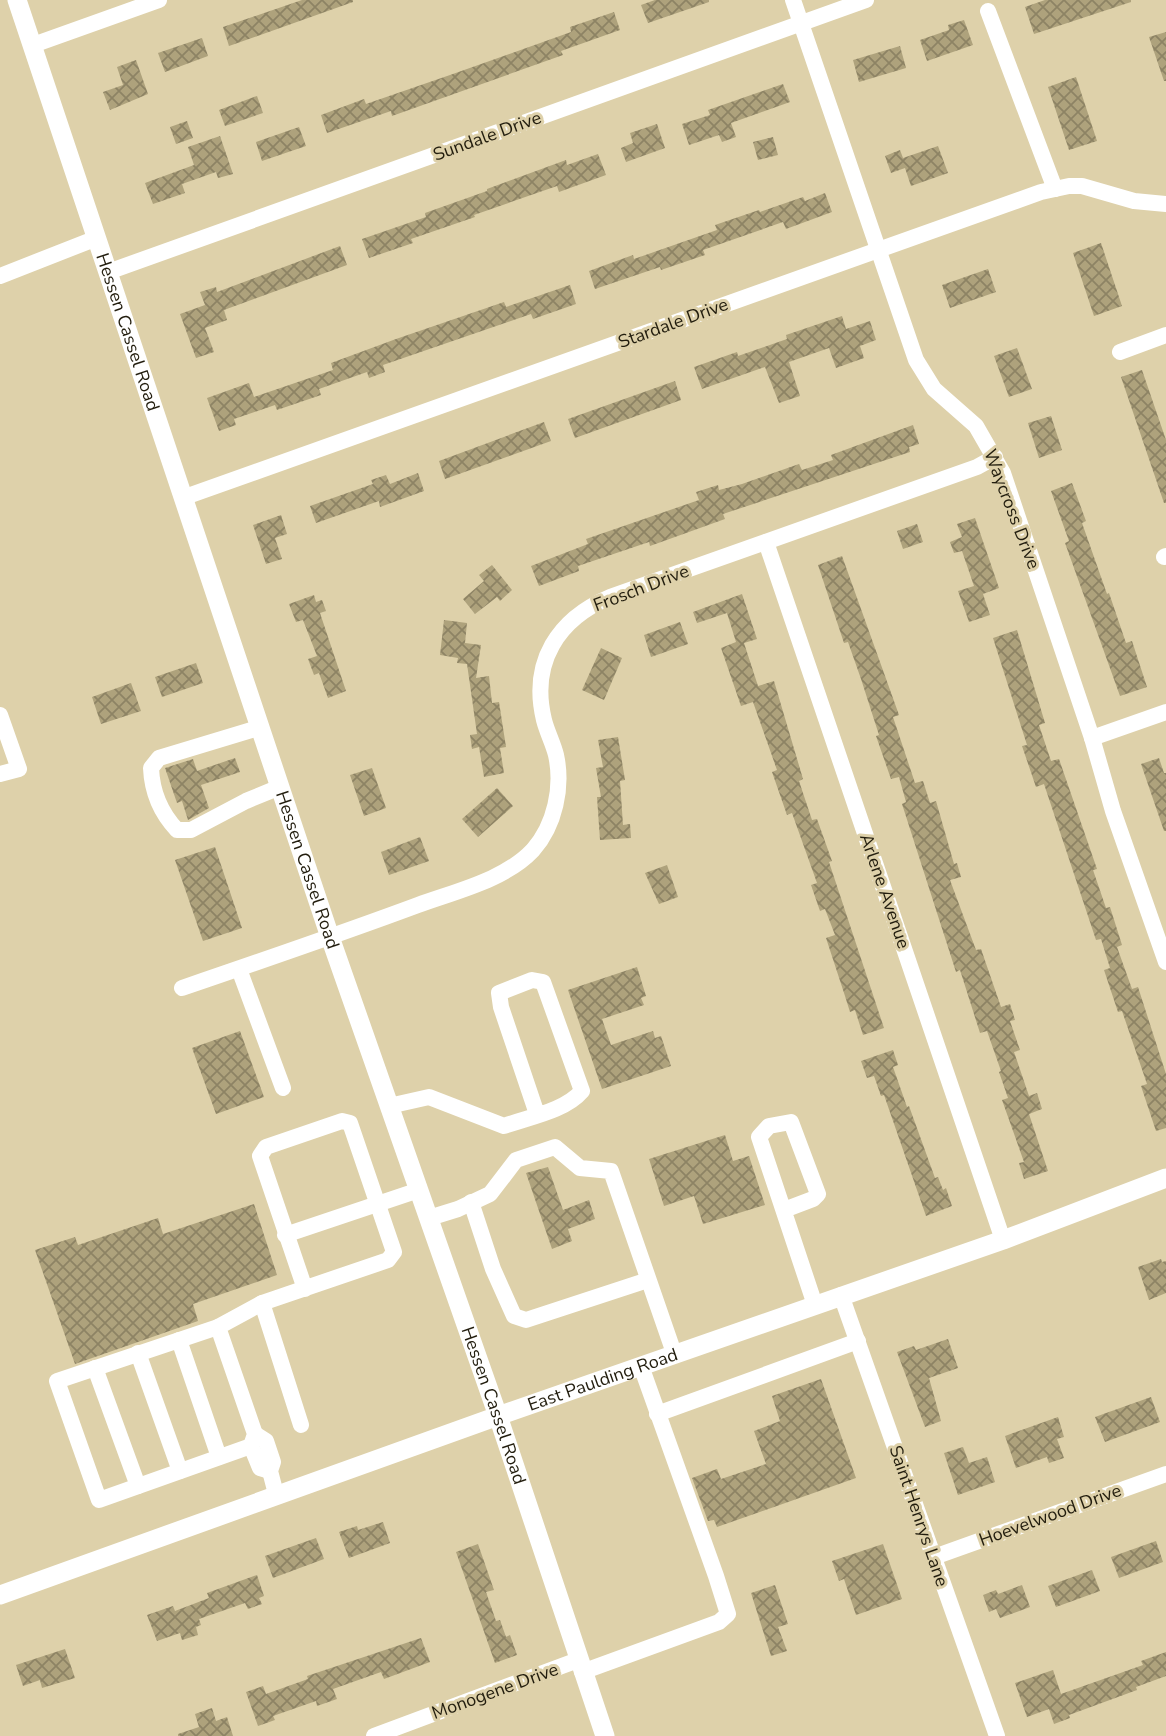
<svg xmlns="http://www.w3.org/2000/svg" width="1166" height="1736" viewBox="0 0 1166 1736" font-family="'Nunito Sans',sans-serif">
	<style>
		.building { fill: url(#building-cross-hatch) }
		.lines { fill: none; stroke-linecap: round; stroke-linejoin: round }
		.minor { stroke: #fff; stroke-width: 16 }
		.major { stroke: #fff; stroke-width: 19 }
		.labels { text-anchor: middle; stroke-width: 6; stroke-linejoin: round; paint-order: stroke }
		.street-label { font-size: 18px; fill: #221d0e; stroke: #ded1aa }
	</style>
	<defs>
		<pattern id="building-cross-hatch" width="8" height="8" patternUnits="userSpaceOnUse" patternTransform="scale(1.75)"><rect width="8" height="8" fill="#aea27c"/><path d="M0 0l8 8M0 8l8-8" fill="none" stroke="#8d8364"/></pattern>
	</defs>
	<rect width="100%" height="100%" fill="#ded1aa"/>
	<g class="building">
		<path d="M302 0H353V2L229 46 223 27Z"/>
		<path d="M655 0H709V2L648 23 641 5Z"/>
		<path d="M1045 0H1131V2L1034 34 1025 7Z"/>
		<path d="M614 12 620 30 561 51 563 55 392 116 391 111 327 133 321 115 364 99 366 104 450 75 571 32 570 27Z"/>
		<path d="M964 20 973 45 927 61 920 40 949 30 948 25Z"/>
		<path d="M1166 32V81H1164L1149 37Z"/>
		<path d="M202 38 208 56 165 72 158 53Z"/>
		<path d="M900 46 906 68 859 82 853 60Z"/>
		<path d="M136 60 148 94 110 110 103 92 123 85 117 67Z"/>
		<path d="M1076 77 1097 141 1069 150 1048 87Z"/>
		<path d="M783 84 790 102 731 123 736 137 722 142 719 135 689 145 682 124 710 115 708 110Z"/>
		<path d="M257 96 263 113 225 126 219 110Z"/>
		<path d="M187 121 193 138 176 144 170 127Z"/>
		<path d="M657 124 665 148 626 162 621 148 633 143 630 133Z"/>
		<path d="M299 127 306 146 262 161 256 142Z"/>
		<path d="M220 136 233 174 218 178 216 172 182 184 185 193 153 204 145 183 194 165 188 147Z"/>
		<path d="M773 137 778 155 758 160 753 142Z"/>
		<path d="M938 146 948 173 911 186 905 168 891 173 885 156 900 150 903 158Z"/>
		<path d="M598 154 606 175 559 192 557 186 474 215 475 217 411 239 413 243 369 258 362 239 426 217 425 213 487 191V189L566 160 567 165Z"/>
		<path d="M825 193 832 212 786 229 783 222 703 250 705 255 661 270 660 267 595 289 589 271 633 255 634 259 717 230 715 225 759 210 760 212 803 197 805 201Z"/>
		<path d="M1101 243 1122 306 1094 316 1073 253Z"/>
		<path d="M340 246 347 265 224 310 227 320 205 328 214 352 196 358 180 314 205 305 200 292 216 287 217 292Z"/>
		<path d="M988 269 996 292 950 308 942 285Z"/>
		<path d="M570 285 576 304 533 319 531 314 383 365 385 372 369 378 367 372 319 389 321 395 277 410 275 405 234 419 236 425 219 431 207 398 249 383 254 397 333 370 331 363 396 339 504 302 506 307Z"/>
		<path d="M842 316 846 329 870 321 876 340 860 346 864 358 836 368 829 348 789 362 800 396 779 403 765 367 702 389 694 367 737 352 738 356 787 339 786 335Z"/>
		<path d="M1017 348 1032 389 1009 397 994 356Z"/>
		<path d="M1142 370 1166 440V503H1164L1121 377Z"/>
		<path d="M675 381 681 400 575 438 568 419Z"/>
		<path d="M1051 416 1062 450 1039 458 1028 423Z"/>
		<path d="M544 422 551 441 445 479 439 461Z"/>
		<path d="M913 425 919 444 909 447 910 452 723 514 725 519 650 546 649 542 578 566 579 571 539 586 531 566 588 544 586 539 699 500 696 492 718 485 719 490 742 484 799 464 802 470 833 460 831 455Z"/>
		<path d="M418 473 424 491 380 507 379 501 316 523 310 506 373 484 371 480 386 475 390 484Z"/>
		<path d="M1072 483 1086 521 1082 523 1107 594 1109 593 1126 643 1132 641 1147 687 1120 696 1065 543 1069 541 1051 491Z"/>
		<path d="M281 515 287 534 275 538 282 559 266 564 253 525Z"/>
		<path d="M975 518 999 588 983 594 990 615 969 622 958 591 974 586 962 551 954 553 950 542 962 537 957 524Z"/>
		<path d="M917 524 923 542 903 549 897 531Z"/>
		<path d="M842 556 899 715 893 717 915 783 923 781 930 803 936 801 954 864 957 863 961 877 950 880 976 950 981 949 1001 1007 1010 1004 1015 1020 1010 1021 1020 1050 1014 1052 1029 1096 1037 1093 1042 1109 1029 1114 1048 1171 1024 1179 1019 1163 1024 1162 1002 1100 1008 1098 999 1072 1001 1071 987 1031 980 1033 960 970 956 972 902 804 906 802 899 777 891 779 876 736 879 735 861 679 848 642 844 643 818 565Z"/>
		<path d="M492 565 512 590 500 601 497 597 475 614 463 599 484 581 479 575Z"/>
		<path d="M742 594 757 639 744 643 758 686 774 681 803 779 799 781 812 820 817 819 832 861 829 862 884 1028 863 1035 855 1010 850 1012 845 996 826 938 835 935 825 909 820 911 811 885 817 883 792 813 787 815 772 772 777 770 753 702 741 706 721 648 736 642 727 613 697 623 693 612Z"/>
		<path d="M314 595 316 602 322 600 326 611 320 613 346 691 328 698 319 673 314 675 308 659 317 656 303 620 296 622 289 604Z"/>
		<path d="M444 620 467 623 465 643 481 645 476 678 489 676 492 703 499 702 506 747 500 748 504 773 484 777 479 747 472 749 470 735 477 734 467 664 457 663 458 658 440 655Z"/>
		<path d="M680 622 688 644 651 657 644 635Z"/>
		<path d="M1017 630 1045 723 1039 725 1051 761 1059 759 1097 869 1093 870 1106 908 1110 907 1122 945 1117 947 1132 989 1138 987 1166 1074V1128L1156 1131 1141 1086 1147 1084 1122 1011 1118 1012 1104 970 1110 968 1101 939 1096 940 1044 784 1036 787 1022 746 1027 745 993 638Z"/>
		<path d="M601 648 622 658 604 700 582 690Z"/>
		<path d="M196 663 203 683 162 697 155 677Z"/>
		<path d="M131 683 141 711 101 724 92 697Z"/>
		<path d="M618 737 625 780 620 781 623 825 630 824 631 838 600 840 597 797H601L596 768 603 767 598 740Z"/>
		<path d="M235 758 240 772 201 785 209 808 188 820 182 801 177 803 165 768 193 759 197 771Z"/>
		<path d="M1159 758 1164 773H1166V831H1164L1141 764Z"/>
		<path d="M372 768 386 808 364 816 350 775Z"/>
		<path d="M497 788 513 806 478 837 462 819Z"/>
		<path d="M420 837 429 861 389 875 381 852Z"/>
		<path d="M215 847 242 928 203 941 175 860Z"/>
		<path d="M667 865 678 897 659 904 645 873Z"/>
		<path d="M637 967 646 996 641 998 644 1005 602 1019 611 1045 653 1031 655 1038 661 1036 671 1066 602 1089 568 990Z"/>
		<path d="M240 1031 264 1097 216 1114 192 1048Z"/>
		<path d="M893 1050 898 1065 893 1067 907 1107 909 1106 935 1178 938 1177 943 1190 946 1188 952 1206 926 1216 884 1095 881 1096 874 1076 867 1078 861 1061Z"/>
		<path d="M725 1135 733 1161 749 1156 765 1205 703 1224 694 1196 664 1206 649 1159Z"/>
		<path d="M548 1167 563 1210 589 1200 595 1219 568 1229 572 1241 552 1249 526 1173Z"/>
		<path d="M254 1204 277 1275 193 1304 198 1321 75 1364 35 1250 75 1237 78 1245 158 1218 163 1234Z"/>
		<path d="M1161 1259 1162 1262 1166 1261V1293L1149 1300 1138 1267Z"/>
		<path d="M948 1339 958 1368 929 1378 941 1421 925 1427 897 1352 914 1346 916 1350Z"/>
		<path d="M821 1379 856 1478 717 1527 714 1520 708 1521 692 1478 717 1469 721 1479 766 1464 754 1431 780 1421 772 1396Z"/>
		<path d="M1151 1397 1160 1422 1105 1442 1095 1417Z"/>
		<path d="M1058 1417 1064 1437 1057 1439 1064 1458 1049 1463 1047 1457 1016 1468 1005 1436Z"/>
		<path d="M963 1447 969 1463 987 1457 995 1482 958 1495 944 1453Z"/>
		<path d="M383 1522 390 1543 349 1558 339 1532 357 1526 358 1530Z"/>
		<path d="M316 1538 324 1559 273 1578 265 1556Z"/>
		<path d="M1156 1541 1163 1562 1119 1578 1111 1557Z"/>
		<path d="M478 1544 494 1590 486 1592 496 1621 500 1620 506 1637 510 1635 517 1655 495 1663 456 1552Z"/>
		<path d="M883 1544 902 1599 856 1615 844 1579 839 1581 832 1561Z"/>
		<path d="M1092 1570 1100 1591 1056 1607 1048 1586Z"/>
		<path d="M257 1575 264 1596 259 1598 262 1604 248 1609 245 1603 199 1619 201 1625 196 1627 198 1635 182 1640 180 1633 157 1641 147 1615 173 1606 175 1611 209 1598 207 1593Z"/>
		<path d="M775 1585 788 1624 778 1627 787 1651 771 1656 751 1593Z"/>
		<path d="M1022 1585 1030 1607 1000 1618 996 1609 989 1612 983 1595 996 1590 998 1594Z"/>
		<path d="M421 1638 430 1662 384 1679 381 1672 333 1689 337 1699 317 1706 316 1701 273 1716 275 1720 258 1726 246 1692 263 1686 266 1694 308 1679 307 1676Z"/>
		<path d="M65 1649 75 1678 42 1688 40 1680 23 1686 16 1665Z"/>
		<path d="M1166 1652V1676L1136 1687 1137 1690 1069 1715 1070 1718 1054 1724 1049 1709 1027 1717 1015 1683 1053 1670 1061 1694 1143 1665 1141 1661Z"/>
		<path d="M212 1708 216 1721 227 1717 233 1736H178V1734L199 1727 195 1714Z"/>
	</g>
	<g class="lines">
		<g class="minor">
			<path d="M793 0 916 360 934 389 976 426 1003 473 1092 738 1113 811 1166 962"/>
			<path d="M988 11 1055 189"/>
			<path d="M33 45 159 0"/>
			<path d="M108 272 866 0"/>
			<path d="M0 276 97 238"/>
			<path d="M1120 352 1166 335"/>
			<path d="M185 497 1041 192 1069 186H1082L1134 201 1166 204"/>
			<path d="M766 542 1003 1240"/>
			<path d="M1164 557 1166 556"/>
			<path d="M0 715 19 769 0 774"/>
			<path d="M261 727 159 758 151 768C152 792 160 812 177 830H191L246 801 280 787"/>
			<path d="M1092 738 1166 712"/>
			<path d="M239 969 283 1088"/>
			<path d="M182 988C261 961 340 934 418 905 456 891 505 880 533 850 555 825 563 787 556 755 553 743 547 732 544 720 530 662 558 619 610 597L977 467 995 457"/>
			<path d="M389 1106 429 1097 504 1126C529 1117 565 1111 582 1091L543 982 532 980 499 993 501 1007 537 1114"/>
			<path d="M471 1202 493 1269 514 1316 526 1320 648 1280"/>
			<path d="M784 1210 813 1199 818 1194 791 1122 769 1126 759 1137 815 1305"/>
			<path d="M429 1218 458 1209 490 1194 516 1160 555 1147 580 1168 611 1171 674 1353"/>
			<path d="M285 1235 419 1190"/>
			<path d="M841 1295 997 1736"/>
			<path d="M262 1303 301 1425"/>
			<path d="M218 1327 57 1381 99 1500 251 1446"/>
			<path d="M179 1340 219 1457"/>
			<path d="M138 1353 180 1471"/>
			<path d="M95 1368 138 1486"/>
			<path d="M657 1414 858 1341"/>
			<path d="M255 1434 266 1441 273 1462 270 1471 276 1494"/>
			<path d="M270 1471 260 1468 251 1446 255 1434 218 1327 262 1303 388 1260 394 1252 350 1123 342 1121 266 1147 260 1156 305 1289"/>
			<path d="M934 1557 1166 1474"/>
			<path d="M582 1672 719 1622 728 1614 716 1576 641 1366"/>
			<path d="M374 1736 578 1660"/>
		</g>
		<g class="major">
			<path id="s1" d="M17 0 330 937 498 1416 605 1736"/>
			<path id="s2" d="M0 1595 498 1416 1003 1240 1166 1178"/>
		</g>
	</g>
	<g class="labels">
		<g class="street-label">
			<text transform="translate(487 136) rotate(-20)" y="6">Sundale Drive</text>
			<text transform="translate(673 323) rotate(-20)" y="6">Stardale Drive</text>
			<text dy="6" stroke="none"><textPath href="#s1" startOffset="350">Hessen Cassel Road</textPath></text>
			<text transform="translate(1012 509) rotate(69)" y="6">Waycross Drive</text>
			<text transform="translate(641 588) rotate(-21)" y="6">Frosch Drive</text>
			<text dy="6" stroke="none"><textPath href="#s1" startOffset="917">Hessen Cassel Road</textPath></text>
			<text transform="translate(885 891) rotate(71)" y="6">Arlene Avenue</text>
			<text dy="6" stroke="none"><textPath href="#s2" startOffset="640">East Paulding Road</textPath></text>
			<text dy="6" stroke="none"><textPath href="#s1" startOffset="1484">Hessen Cassel Road</textPath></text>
			<text transform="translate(1050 1515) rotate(-20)" y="6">Hoevelwood Drive</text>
			<text transform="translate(919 1516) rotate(71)" y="6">Saint Henrys Lane</text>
			<text transform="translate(495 1691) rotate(-20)" y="6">Monogene Drive</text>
		</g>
	</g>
</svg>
